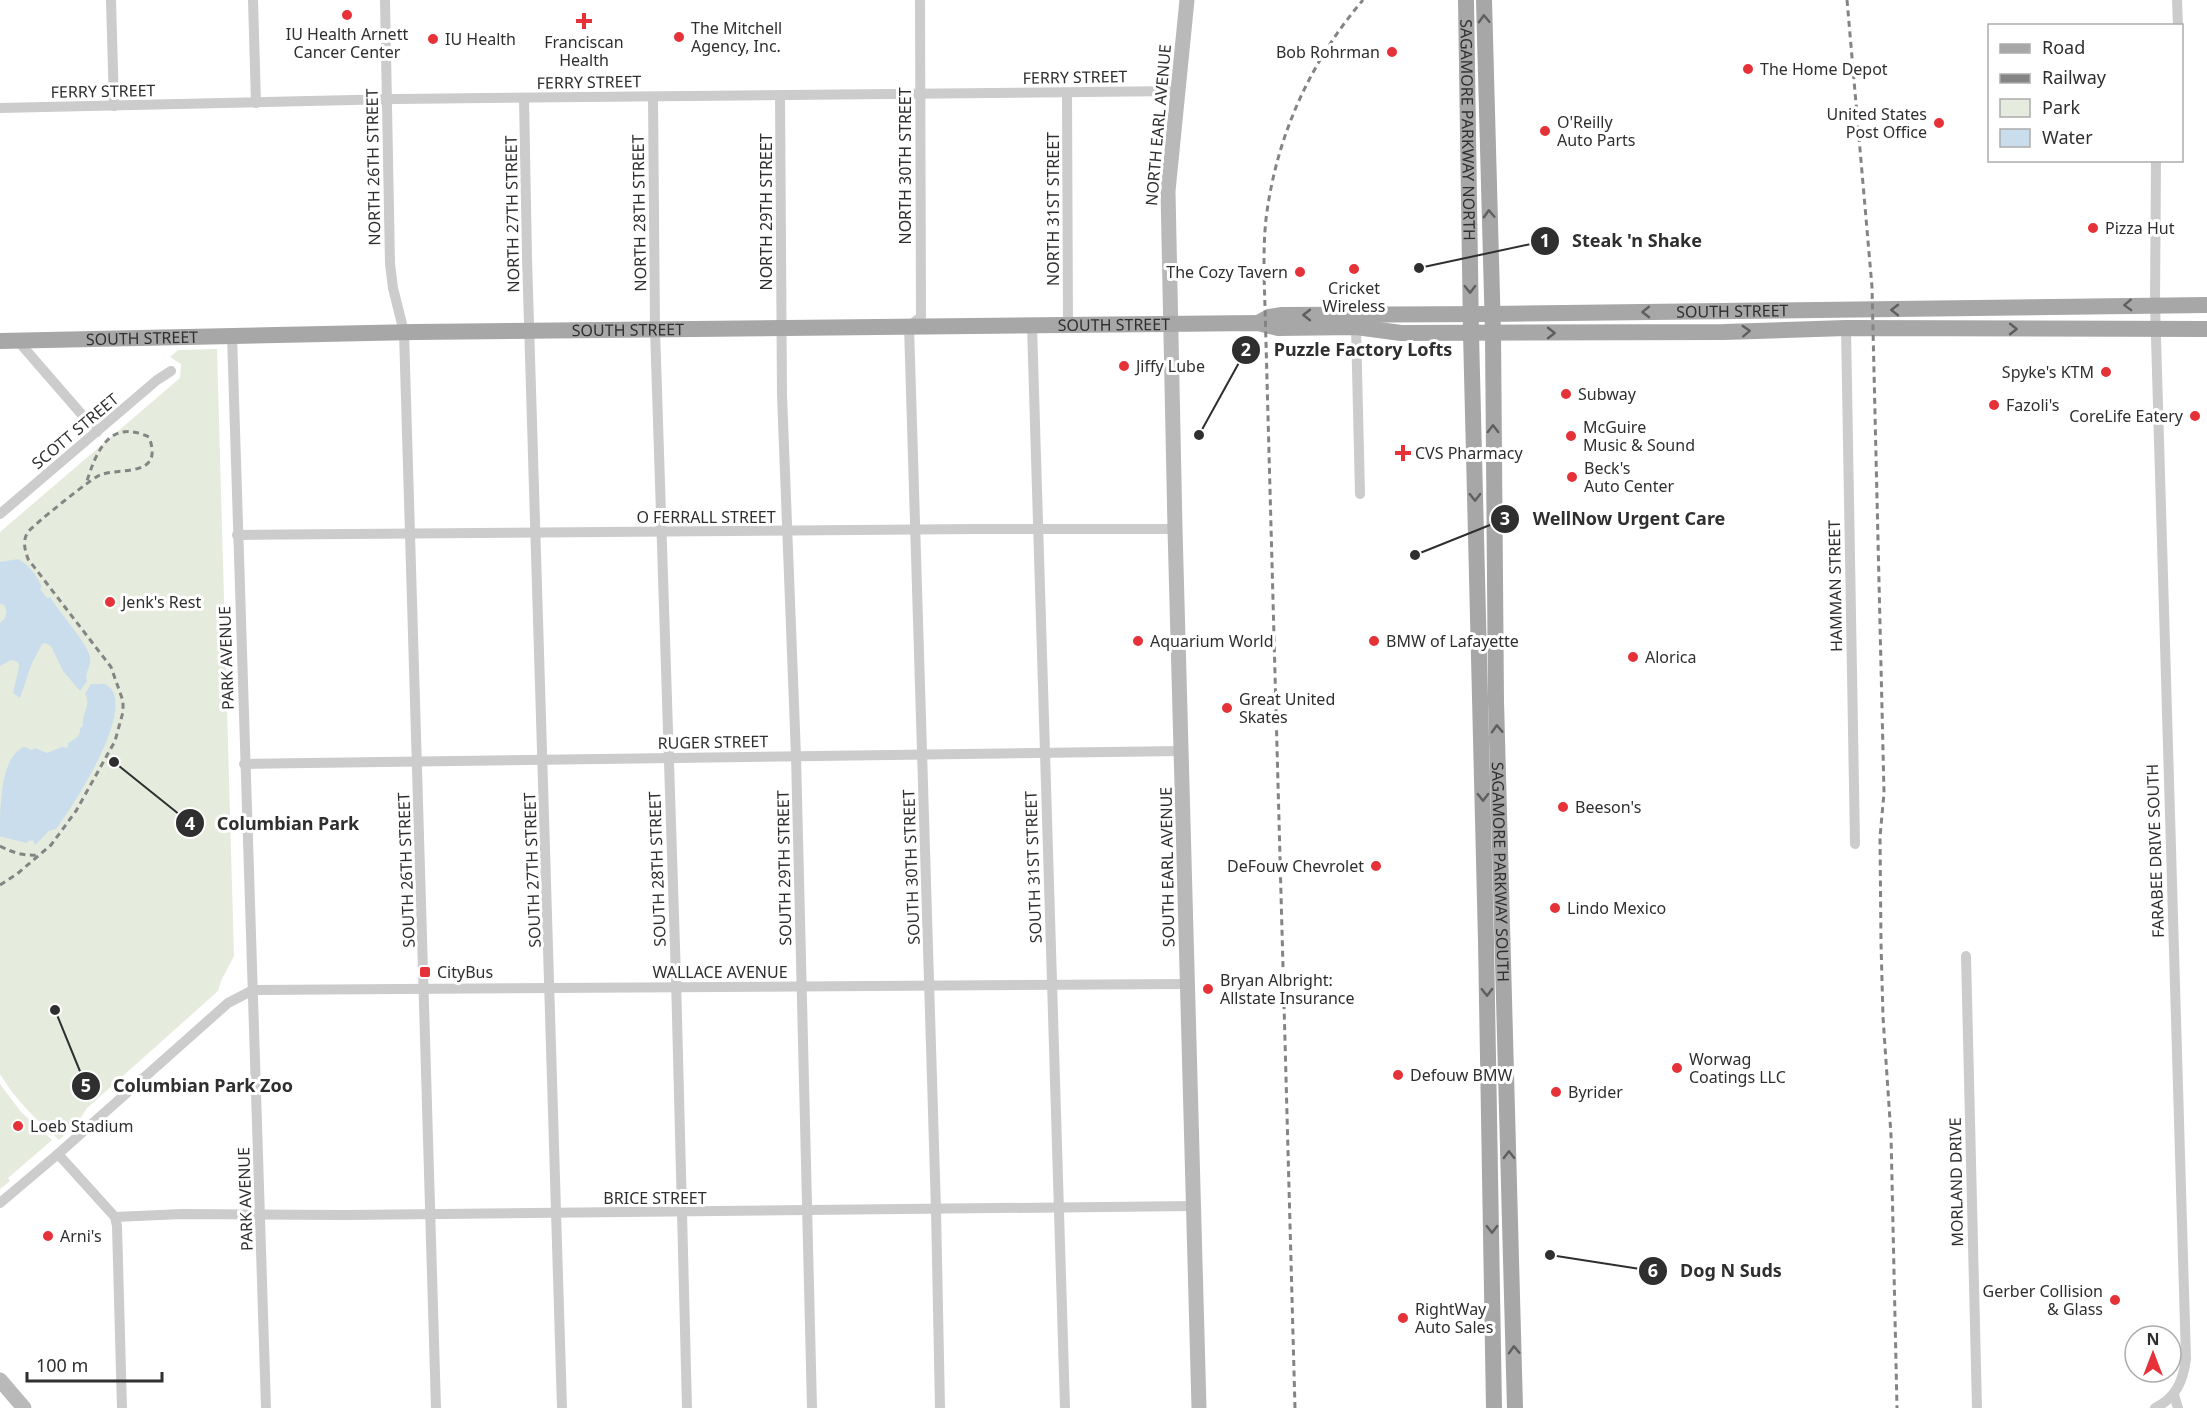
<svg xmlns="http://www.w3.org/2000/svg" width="2207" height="1408" viewBox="0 0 2207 1408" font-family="'Noto Sans',sans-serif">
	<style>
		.green { fill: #e5ecdd }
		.water { fill: #c9ddec }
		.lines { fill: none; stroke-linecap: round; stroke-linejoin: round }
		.street { stroke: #ccc; stroke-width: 10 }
		.secondary { stroke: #b9b9b9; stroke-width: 15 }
		.primary { stroke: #a7a7a7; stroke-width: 16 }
		.rail { stroke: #848484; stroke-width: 3; stroke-dasharray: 6 4.5; stroke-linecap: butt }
		.oneway { stroke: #5f5f5f }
		.poi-dot { fill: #e53239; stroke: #fff; stroke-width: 2 }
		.labels { text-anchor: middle; stroke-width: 6; stroke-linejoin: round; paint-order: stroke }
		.poi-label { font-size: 16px; fill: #2f2f2f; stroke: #fff; text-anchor: start }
		.street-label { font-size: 16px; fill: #2f2f2f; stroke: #fff }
		.leader { fill: none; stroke: #2f2f2f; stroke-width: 2 }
		.callout-dot { fill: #2f2f2f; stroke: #fff; stroke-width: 2 }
		.mark-label { font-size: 18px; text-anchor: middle; font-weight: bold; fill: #fff }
		.callout-label { font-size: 18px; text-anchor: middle; font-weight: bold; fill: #2f2f2f; stroke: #fff; stroke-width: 6; stroke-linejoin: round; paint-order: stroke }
	</style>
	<rect width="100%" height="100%" fill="#fff"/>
	<g class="green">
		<path d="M217 349 234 956 221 981 218 991 87 1108 76 1125 59 1140C36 1119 16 1101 0 1074V532L180 378 181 364 170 357 178 350Z"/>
		<path d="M0 1084 21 1112 52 1140 8 1178 10 1181 0 1189Z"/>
	</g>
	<g class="water">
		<path d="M18 559C29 565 37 576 42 587L40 589 47 598 50 597 54 603C62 615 88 645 90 657 92 666 84 672 87 681L80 691 63 671 51 646 45 643 42 644 32 663 20 698 13 693 19 667 18 662 11 660 0 666V623C7 618 8 612 4 605L0 604V562Z"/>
		<path d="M91 684C96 685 101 683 105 684 142 702 71 809 56 829L49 831 35 845 33 840 28 841 27 843 2 837 0 836C0 808 0 757 24 747L32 750 35 748 47 753 62 747 68 748V743C75 739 81 736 80 728L83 726C81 714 92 706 85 694Z"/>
	</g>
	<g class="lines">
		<g class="street">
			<path d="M111 0 114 106"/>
			<path d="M253 0 256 103"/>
			<path d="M385 0 390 264 393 288 404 332 436 1408"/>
			<path d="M920 0 921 317 909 326 936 1210 940 1408"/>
			<path d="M2177 0 2178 26"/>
			<path d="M1067 93 1068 326"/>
			<path d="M780 95 782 395 796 756 812 1408"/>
			<path d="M653 97 655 329 676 978 687 1408"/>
			<path d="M524 98 527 258 562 1408"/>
			<path d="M0 108 397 99 1178 91"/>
			<path d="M1032 326 1065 1408"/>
			<path d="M1356 327 1360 494"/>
			<path d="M1846 328 1855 844"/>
			<path d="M232 335 266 1408"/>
			<path d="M18 341 97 432"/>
			<path d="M0 514 157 380 171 371"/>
			<path d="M237 535 977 529H1175"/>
			<path d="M244 764 1182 751"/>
			<path d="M1966 956 1977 1408"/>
			<path d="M58 1154 115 1217 117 1226 122 1408"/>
			<path d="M0 1203 58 1154 228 1003 253 990 1188 984"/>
			<path d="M115 1217 182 1214 347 1215 1194 1206"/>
			<path d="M2174 1395 2178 1408"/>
			<path d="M2155 1408C2176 1398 2183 1381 2186 1359L2155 304 2156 160"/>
		</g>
		<g class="secondary">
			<path d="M1187 0 1168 191 1175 529 1199 1408"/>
			<path d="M0 1380 24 1408"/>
		</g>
		<g class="primary">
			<path id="s1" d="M1466 0 1471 333 1486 941 1494 1408"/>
			<path id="s2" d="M1484 0 1493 333 1496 701 1515 1408"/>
			<path id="s3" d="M1258 323 1269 317 1282 315 1492 314 2207 305"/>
			<path id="s4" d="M0 341 415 332 1258 323 1278 328 1356 327 1401 333 1724 332 1846 328 2207 329"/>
		</g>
		<g class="rail">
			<path d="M1847 0 1872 287 1884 793 1880 837 1881 943 1883 1017 1891 1135 1897 1408"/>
			<path d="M0 846C13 853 24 856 39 855"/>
			<path d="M0 885 17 874 51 845 76 811 115 741 123 712V701L111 667 28 559C25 550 22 541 28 532 32 526 93 477 100 475 122 467 164 478 149 437 109 418 96 452 86 484"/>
			<path d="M1295 1408 1265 306C1264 277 1263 247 1266 219 1276 137 1310 62 1363 0"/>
		</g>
	</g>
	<defs><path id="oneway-chevron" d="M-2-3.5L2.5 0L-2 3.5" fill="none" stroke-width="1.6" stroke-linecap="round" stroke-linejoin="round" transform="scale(1.5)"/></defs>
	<g class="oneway">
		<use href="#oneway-chevron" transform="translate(1484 19) rotate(-92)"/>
		<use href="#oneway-chevron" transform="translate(1489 214) rotate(-92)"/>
		<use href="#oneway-chevron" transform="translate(1470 289) rotate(89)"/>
		<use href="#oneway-chevron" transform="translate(2128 305) rotate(178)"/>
		<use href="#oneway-chevron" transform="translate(1895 310) rotate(180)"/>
		<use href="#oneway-chevron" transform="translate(1646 312) rotate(179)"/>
		<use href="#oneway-chevron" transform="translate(1307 315) rotate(-180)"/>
		<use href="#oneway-chevron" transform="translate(2013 329)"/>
		<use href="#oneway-chevron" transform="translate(1746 331) rotate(-3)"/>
		<use href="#oneway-chevron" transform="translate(1551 333)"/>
		<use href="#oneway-chevron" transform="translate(1493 429) rotate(-90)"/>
		<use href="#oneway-chevron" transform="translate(1475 497) rotate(89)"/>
		<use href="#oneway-chevron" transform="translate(1497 729) rotate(-92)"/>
		<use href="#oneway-chevron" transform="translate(1483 797) rotate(89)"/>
		<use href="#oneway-chevron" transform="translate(1487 992) rotate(89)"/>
		<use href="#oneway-chevron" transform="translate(1509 1155) rotate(-91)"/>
		<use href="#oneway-chevron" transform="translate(1492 1229) rotate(89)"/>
		<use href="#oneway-chevron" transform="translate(1514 1350) rotate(-92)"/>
	</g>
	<g class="poi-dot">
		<circle cx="347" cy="15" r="6"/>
		<path d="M581 12h6v6h6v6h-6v6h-6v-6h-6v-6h6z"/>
		<circle cx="679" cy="37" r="6"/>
		<circle cx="433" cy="39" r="6"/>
		<circle cx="1392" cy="52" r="6"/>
		<circle cx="1748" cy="69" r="6"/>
		<circle cx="1939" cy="123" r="6"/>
		<circle cx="1545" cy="131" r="6"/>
		<circle cx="2093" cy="228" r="6"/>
		<circle cx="1354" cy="269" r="6"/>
		<circle cx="1300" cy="272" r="6"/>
		<circle cx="1124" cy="366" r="6"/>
		<circle cx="2106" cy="372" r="6"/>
		<circle cx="1566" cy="394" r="6"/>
		<circle cx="1994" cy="405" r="6"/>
		<circle cx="2195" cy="416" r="6"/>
		<circle cx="1571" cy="436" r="6"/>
		<path d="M1400 444h6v6h6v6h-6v6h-6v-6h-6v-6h6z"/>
		<circle cx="1572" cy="477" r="6"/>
		<circle cx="110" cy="602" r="6"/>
		<circle cx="1138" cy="641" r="6"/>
		<circle cx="1374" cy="641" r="6"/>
		<circle cx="1633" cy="657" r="6"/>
		<circle cx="1227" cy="708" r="6"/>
		<circle cx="1563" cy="807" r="6"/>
		<circle cx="1376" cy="866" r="6"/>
		<circle cx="1555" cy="908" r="6"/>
		<rect x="419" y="966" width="12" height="12" rx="3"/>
		<circle cx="1208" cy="989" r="6"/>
		<circle cx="1677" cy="1068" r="6"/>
		<circle cx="1398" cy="1075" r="6"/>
		<circle cx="1556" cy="1092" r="6"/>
		<circle cx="18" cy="1126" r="6"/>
		<circle cx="48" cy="1236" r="6"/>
		<circle cx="2115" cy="1300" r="6"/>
		<circle cx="1403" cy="1318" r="6"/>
	</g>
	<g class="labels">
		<g class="poi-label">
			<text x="691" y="34">The Mitchell<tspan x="691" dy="18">Agency, Inc.</tspan></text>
			<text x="347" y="40" text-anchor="middle">IU Health Arnett<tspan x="347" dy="18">Cancer Center</tspan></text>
			<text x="445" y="45">IU Health</text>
			<text x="584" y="48" text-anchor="middle">Franciscan<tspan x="584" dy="18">Health</tspan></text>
			<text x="1380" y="58" text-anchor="end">Bob Rohrman</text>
			<text x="1760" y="75">The Home Depot</text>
			<text x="1927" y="120" text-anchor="end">United States<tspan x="1927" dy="18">Post Office</tspan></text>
			<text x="1557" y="128">O'Reilly<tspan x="1557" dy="18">Auto Parts</tspan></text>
			<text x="2105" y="234">Pizza Hut</text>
			<text x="1288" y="278" text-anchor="end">The Cozy Tavern</text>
			<text x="1354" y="294" text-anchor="middle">Cricket<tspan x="1354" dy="18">Wireless</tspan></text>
			<text x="1136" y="372">Jiffy Lube</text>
			<text x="2094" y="378" text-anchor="end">Spyke's KTM</text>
			<text x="1578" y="400">Subway</text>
			<text x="2006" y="411">Fazoli's</text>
			<text x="2183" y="422" text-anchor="end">CoreLife Eatery</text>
			<text x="1583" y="433">McGuire<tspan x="1583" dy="18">Music &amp; Sound</tspan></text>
			<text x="1415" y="459">CVS Pharmacy</text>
			<text x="1584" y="474">Beck's<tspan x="1584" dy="18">Auto Center</tspan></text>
			<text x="122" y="608">Jenk's Rest</text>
			<text x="1150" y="647">Aquarium World</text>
			<text x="1386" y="647">BMW of Lafayette</text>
			<text x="1645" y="663">Alorica</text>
			<text x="1239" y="705">Great United<tspan x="1239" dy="18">Skates</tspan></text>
			<text x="1575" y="813">Beeson's</text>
			<text x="1364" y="872" text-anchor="end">DeFouw Chevrolet</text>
			<text x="1567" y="914">Lindo Mexico</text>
			<text x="437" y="978">CityBus</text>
			<text x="1220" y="986">Bryan Albright:<tspan x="1220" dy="18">Allstate Insurance</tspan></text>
			<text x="1689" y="1065">Worwag<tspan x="1689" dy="18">Coatings LLC</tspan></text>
			<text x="1410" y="1081">Defouw BMW</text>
			<text x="1568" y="1098">Byrider</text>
			<text x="30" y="1132">Loeb Stadium</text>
			<text x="60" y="1242">Arni's</text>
			<text x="2103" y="1297" text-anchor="end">Gerber Collision<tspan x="2103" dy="18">&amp; Glass</tspan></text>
			<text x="1415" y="1315">RightWay<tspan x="1415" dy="18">Auto Sales</tspan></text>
		</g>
		<g class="street-label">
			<text transform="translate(1075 77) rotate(-1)" y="6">FERRY STREET</text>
			<text transform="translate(589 82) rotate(-1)" y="6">FERRY STREET</text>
			<text transform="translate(103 91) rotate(-1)" y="6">FERRY STREET</text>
			<text transform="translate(1158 125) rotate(-85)" y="6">NORTH EARL AVENUE</text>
			<text dy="6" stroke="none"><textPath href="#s1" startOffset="130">SAGAMORE PARKWAY NORTH</textPath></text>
			<text transform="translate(905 166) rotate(-90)" y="6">NORTH 30TH STREET</text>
			<text transform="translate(373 167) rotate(-91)" y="6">NORTH 26TH STREET</text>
			<text transform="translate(1053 209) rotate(-90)" y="6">NORTH 31ST STREET</text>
			<text transform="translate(766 212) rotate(-90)" y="6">NORTH 29TH STREET</text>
			<text transform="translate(639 213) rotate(-91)" y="6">NORTH 28TH STREET</text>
			<text transform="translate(512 214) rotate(-91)" y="6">NORTH 27TH STREET</text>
			<text dy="6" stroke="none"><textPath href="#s3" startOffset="476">SOUTH STREET</textPath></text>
			<text dy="6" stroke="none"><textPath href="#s4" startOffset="1114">SOUTH STREET</textPath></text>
			<text dy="6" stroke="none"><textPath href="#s4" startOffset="628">SOUTH STREET</textPath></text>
			<text dy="6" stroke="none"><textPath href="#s4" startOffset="142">SOUTH STREET</textPath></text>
			<text transform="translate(75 431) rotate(-40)" y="6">SCOTT STREET</text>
			<text x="706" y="523">O FERRALL STREET</text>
			<text transform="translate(1835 586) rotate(-91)" y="6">HAMMAN STREET</text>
			<text transform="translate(226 658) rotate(-92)" y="6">PARK AVENUE</text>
			<text transform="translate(713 742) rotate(-1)" y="6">RUGER STREET</text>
			<text transform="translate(2155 851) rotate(-92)" y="6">FARABEE DRIVE SOUTH</text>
			<text transform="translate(911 867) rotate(-92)" y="6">SOUTH 30TH STREET</text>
			<text transform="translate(1033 867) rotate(-92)" y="6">SOUTH 31ST STREET</text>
			<text transform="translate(1167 867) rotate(-91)" y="6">SOUTH EARL AVENUE</text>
			<text transform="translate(784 868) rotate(-91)" y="6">SOUTH 29TH STREET</text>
			<text transform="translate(657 869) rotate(-92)" y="6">SOUTH 28TH STREET</text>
			<text transform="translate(406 870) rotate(-92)" y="6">SOUTH 26TH STREET</text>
			<text transform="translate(532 870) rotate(-92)" y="6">SOUTH 27TH STREET</text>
			<text dy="6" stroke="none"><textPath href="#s2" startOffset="872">SAGAMORE PARKWAY SOUTH</textPath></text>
			<text x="720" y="978">WALLACE AVENUE</text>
			<text transform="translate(1956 1182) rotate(-91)" y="6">MORLAND DRIVE</text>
			<text x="655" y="1204">BRICE STREET</text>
			<text transform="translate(245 1199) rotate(-92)" y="6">PARK AVENUE</text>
		</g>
	</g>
	<path class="leader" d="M1419 268L1545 241M1199 435L1246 350M1415 555L1505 519M114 762L190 823M55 1010L86 1086M1550 1255L1653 1271"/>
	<g class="callout-dot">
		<circle cx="1419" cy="268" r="6"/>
		<circle cx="1199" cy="435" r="6"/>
		<circle cx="1415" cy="555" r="6"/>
		<circle cx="114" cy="762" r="6"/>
		<circle cx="55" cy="1010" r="6"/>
		<circle cx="1550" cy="1255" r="6"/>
		<circle cx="1545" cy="241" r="15"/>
		<circle cx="1246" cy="350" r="15"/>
		<circle cx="1505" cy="519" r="15"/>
		<circle cx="190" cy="823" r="15"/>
		<circle cx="86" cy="1086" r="15"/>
		<circle cx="1653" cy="1271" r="15"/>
	</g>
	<g class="mark-label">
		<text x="1545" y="247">1</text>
		<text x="1246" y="356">2</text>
		<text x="1505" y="525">3</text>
		<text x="190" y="830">4</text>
		<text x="86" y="1092">5</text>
		<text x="1653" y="1277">6</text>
	</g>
	<g class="callout-label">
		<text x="1637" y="247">Steak 'n Shake</text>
		<text x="1363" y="356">Puzzle Factory Lofts</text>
		<text x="1629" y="525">WellNow Urgent Care</text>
		<text x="288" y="830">Columbian Park</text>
		<text x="203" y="1092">Columbian Park Zoo</text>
		<text x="1731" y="1277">Dog N Suds</text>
	</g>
	<rect x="1988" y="24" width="195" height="138" fill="#ffffff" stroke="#acacac" stroke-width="1.5"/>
	<rect x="2000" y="44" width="30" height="9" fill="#a7a7a7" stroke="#acacac" stroke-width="1.5"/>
	<text x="2042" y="54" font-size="18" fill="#2f2f2f">Road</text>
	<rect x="2000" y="74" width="30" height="9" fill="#848484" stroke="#acacac" stroke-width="1.5"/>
	<text x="2042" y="84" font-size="18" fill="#2f2f2f">Railway</text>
	<rect x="2000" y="99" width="30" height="18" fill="#e5ecdd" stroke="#acacac" stroke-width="1.5"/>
	<text x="2042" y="114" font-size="18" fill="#2f2f2f">Park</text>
	<rect x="2000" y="129" width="30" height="18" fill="#c9ddec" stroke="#acacac" stroke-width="1.5"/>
	<text x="2042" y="144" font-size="18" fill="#2f2f2f">Water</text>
	<g transform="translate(2153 1354)"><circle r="28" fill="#ffffff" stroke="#acacac" stroke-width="1.5"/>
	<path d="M0-4.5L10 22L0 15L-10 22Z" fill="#e53239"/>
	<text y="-9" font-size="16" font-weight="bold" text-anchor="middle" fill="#2f2f2f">N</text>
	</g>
	<path d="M27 1372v9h135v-9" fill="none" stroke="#2f2f2f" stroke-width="3"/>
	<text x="36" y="1372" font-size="18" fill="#2f2f2f" stroke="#ffffff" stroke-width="4.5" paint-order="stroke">100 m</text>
</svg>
